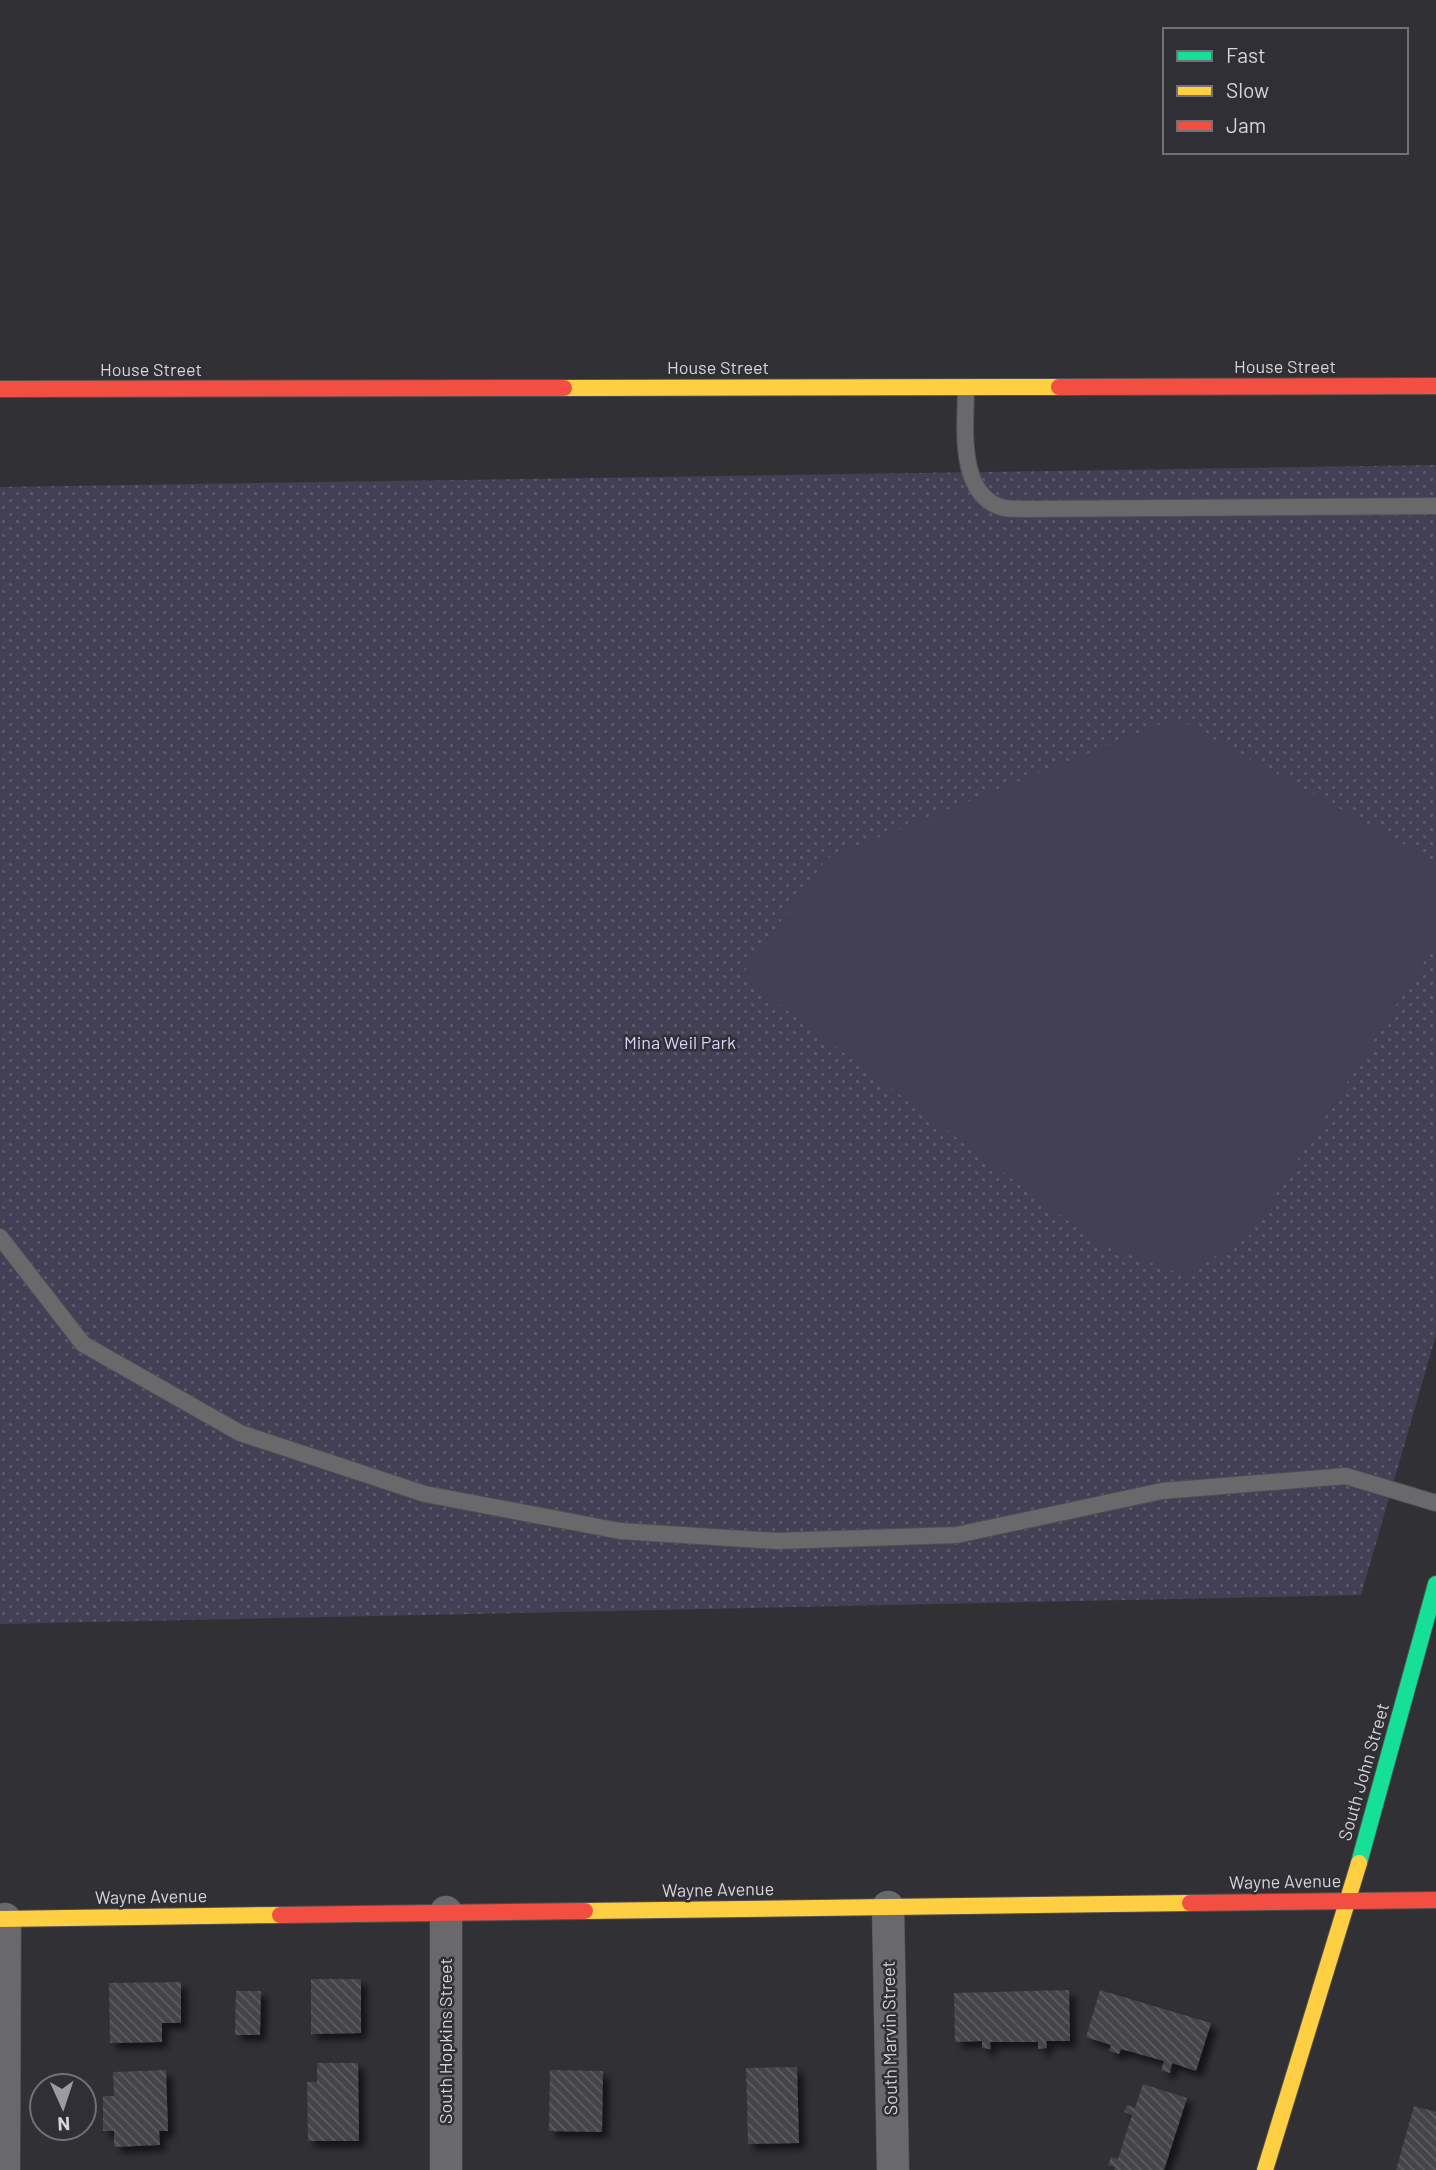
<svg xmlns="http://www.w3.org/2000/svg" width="1436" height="2170" viewBox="0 0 1436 2170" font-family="Barlow,sans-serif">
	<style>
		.grass { fill: url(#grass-dots) }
		.pitch { fill: #433f54 }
		.building { fill: url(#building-back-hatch); filter: url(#shadow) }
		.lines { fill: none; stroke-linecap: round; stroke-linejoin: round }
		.lane-casing { stroke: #4f4e51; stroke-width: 18 }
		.street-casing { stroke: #4f4e51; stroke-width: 33 }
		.fast-casing { stroke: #4f4e51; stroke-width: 18 }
		.slow-casing { stroke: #4f4e51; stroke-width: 18 }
		.jam-casing { stroke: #4f4e51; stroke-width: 18 }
		.lane { stroke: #69696b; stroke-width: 16 }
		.street { stroke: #69696b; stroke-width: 32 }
		.fast { stroke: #16e098; stroke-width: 16 }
		.slow { stroke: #ffcf43; stroke-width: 16 }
		.jam { stroke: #f24e42; stroke-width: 16 }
		.labels { text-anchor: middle; stroke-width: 5; stroke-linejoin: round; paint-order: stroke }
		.street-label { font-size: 18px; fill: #d6d5d9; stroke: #302f35 }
		.park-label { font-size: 18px; fill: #dbd3fc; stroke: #302f35 }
	</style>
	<defs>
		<pattern id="grass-dots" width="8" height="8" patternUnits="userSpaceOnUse" patternTransform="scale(1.75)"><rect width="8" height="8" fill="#433f54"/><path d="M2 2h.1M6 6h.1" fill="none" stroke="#5d5a6c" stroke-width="1.8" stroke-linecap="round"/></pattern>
		<pattern id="building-back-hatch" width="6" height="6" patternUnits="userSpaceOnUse" patternTransform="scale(1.75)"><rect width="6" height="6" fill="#454447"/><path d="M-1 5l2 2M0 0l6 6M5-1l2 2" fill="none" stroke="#5f5e61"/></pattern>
		<filter id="shadow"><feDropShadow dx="6" dy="6" stdDeviation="3.5" flood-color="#0009"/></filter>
	</defs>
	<rect width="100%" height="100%" fill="#313034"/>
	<path class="grass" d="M1436 465V1335L1361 1595 0 1624V487Z"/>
	<path class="pitch" d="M1176 718 1436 862V943L1250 1235 1185 1275 1098 1243 741 976 827 858Z"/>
	<g class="building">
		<path d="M311 1979H361V2033L311 2034Z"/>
		<path d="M181 1982V2023H162V2042L110 2043 109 1983Z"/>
		<path d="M1069 1990 1070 2041H1046L1047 2048 1038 2049V2042H990L991 2049 982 2048V2041L955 2042 954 1993Z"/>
		<path d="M1100 1990 1211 2023 1196 2071 1172 2063 1170 2073 1161 2070 1164 2061 1121 2049 1119 2054 1109 2051 1111 2045 1086 2037Z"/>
		<path d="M236 1991H261L260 2035H235Z"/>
		<path d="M317 2063H358L359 2141H308L307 2082H317Z"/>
		<path d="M797 2067 799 2143 748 2144 746 2068Z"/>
		<path d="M166 2070 168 2131H159L160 2145 114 2147V2131H103V2096H114L113 2072Z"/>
		<path d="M550 2070 603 2071 602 2132 549 2131Z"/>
		<path d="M1143 2084 1187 2098 1164 2170H1114L1115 2167 1108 2165 1111 2157 1118 2159 1132 2115 1124 2112 1127 2105 1135 2108Z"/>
		<path d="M1414 2106 1436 2112V2170H1396Z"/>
	</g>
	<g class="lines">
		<g class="lane-casing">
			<g id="lane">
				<path d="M966 387C966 424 956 496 1004 508 1011 509 1019 509 1026 509L1436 506"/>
				<path d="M0 1237 83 1344 240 1433 425 1494 620 1531 777 1541 957 1535 1162 1491 1346 1476 1436 1503"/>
			</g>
		</g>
		<g class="street-casing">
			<g id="street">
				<path d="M888 1907 893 2170"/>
				<path d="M4 2170 5 1919"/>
				<path d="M446 2170V1912"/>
			</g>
		</g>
		<g class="fast-casing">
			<path id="fast" d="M1359 1863 1436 1584"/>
		</g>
		<g class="slow-casing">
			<g id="slow">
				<path d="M564 388 1059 387"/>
				<path d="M585 1911 1190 1903"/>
				<path d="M0 1919 280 1915"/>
				<path d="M1265 2170 1359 1863"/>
			</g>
		</g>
		<g class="jam-casing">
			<g id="jam">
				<path d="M1059 387 1436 386"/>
				<path d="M0 389 564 388"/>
				<path d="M1190 1903 1436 1900"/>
				<path d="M280 1915 585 1911"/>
			</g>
		</g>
		<use href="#lane" class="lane"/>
		<use href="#street" class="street"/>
		<use href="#fast" class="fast"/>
		<use href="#slow" class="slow"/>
		<use href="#jam" class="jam"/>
	</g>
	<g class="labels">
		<g class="street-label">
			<text x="1285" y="373">House Street</text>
			<text x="718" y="374">House Street</text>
			<text x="151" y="376">House Street</text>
			<text transform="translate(1364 1772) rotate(-74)" y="6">South John Street</text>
			<text transform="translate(1285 1882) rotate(-1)" y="6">Wayne Avenue</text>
			<text transform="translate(718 1890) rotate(-1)" y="6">Wayne Avenue</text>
			<text transform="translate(151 1897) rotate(-1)" y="6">Wayne Avenue</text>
			<text transform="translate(890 2038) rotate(-91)" y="6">South Marvin Street</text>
			<text transform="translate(446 2041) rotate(-90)" y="6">South Hopkins Street</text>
		</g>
		<g class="park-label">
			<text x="680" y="1049">Mina Weil Park</text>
		</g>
	</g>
	<rect x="1163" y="28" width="245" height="126" fill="#302f35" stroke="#727177" stroke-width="2"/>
	<rect x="1177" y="51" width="35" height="10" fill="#16e098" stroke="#727177" stroke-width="2"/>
	<text x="1226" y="63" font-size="21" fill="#d6d5d9">Fast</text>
	<rect x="1177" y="86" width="35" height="10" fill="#ffcf43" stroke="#727177" stroke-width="2"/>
	<text x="1226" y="98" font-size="21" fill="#d6d5d9">Slow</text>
	<rect x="1177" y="121" width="35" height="10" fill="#f24e42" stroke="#727177" stroke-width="2"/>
	<text x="1226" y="133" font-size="21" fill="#d6d5d9">Jam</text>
	<g transform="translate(63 2107) rotate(177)"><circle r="33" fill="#302f35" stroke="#727177" stroke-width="2"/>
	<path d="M0-5L12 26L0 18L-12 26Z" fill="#9c9b9f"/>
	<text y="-10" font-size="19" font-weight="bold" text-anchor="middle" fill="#d6d5d9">N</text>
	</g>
</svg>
